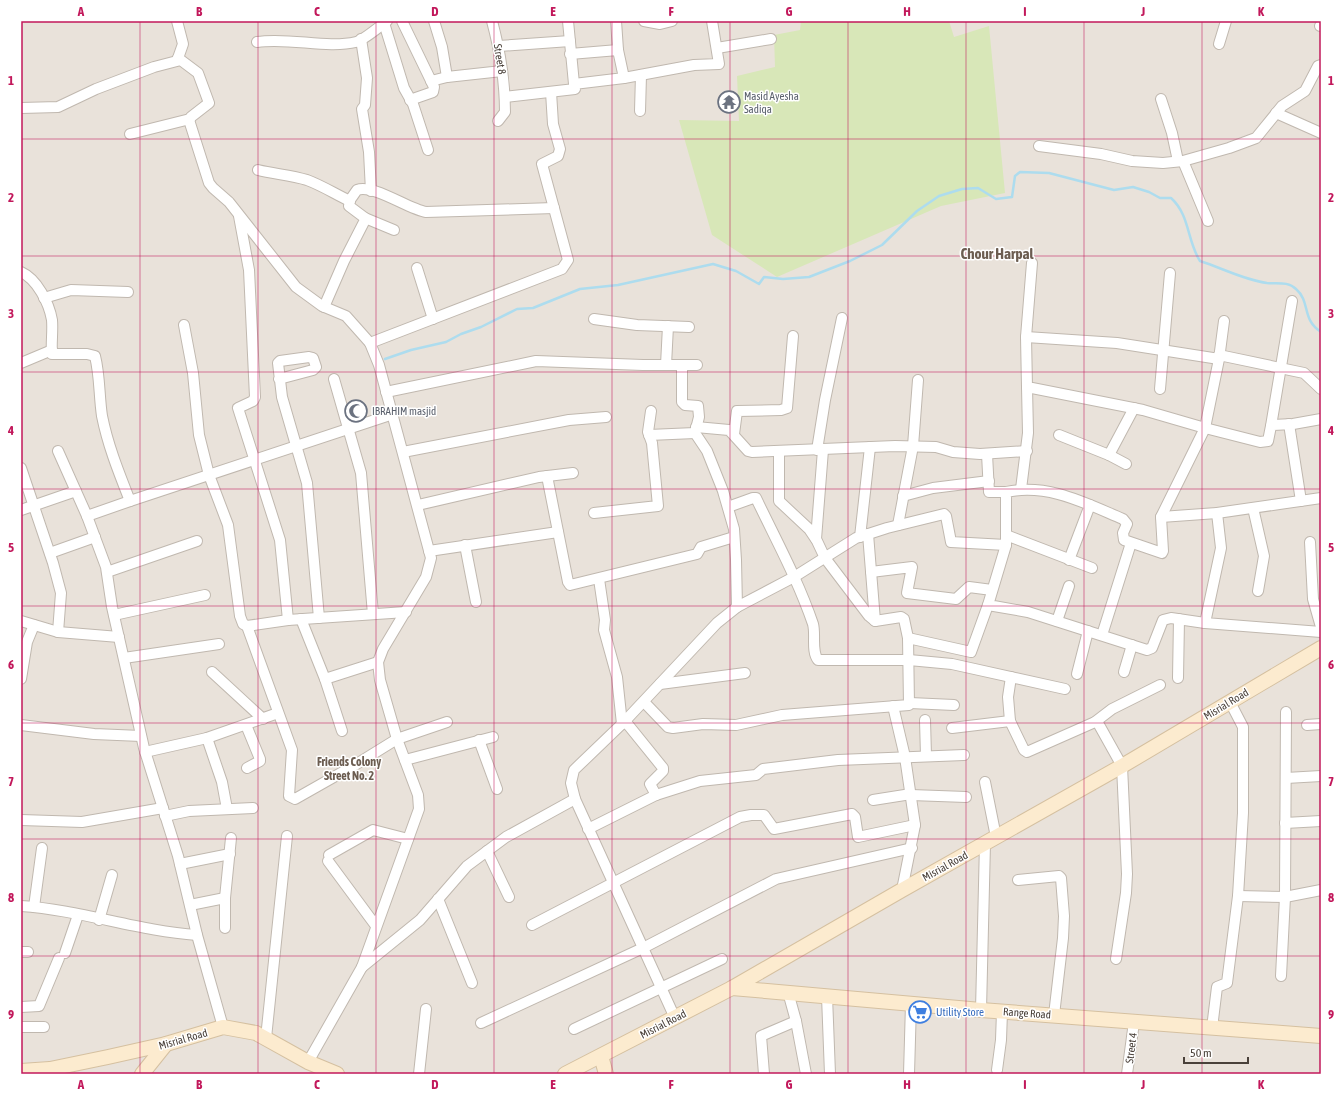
<svg xmlns="http://www.w3.org/2000/svg" width="1342" height="1095" viewBox="0 0 1342 1095" font-family="'Asap Condensed',sans-serif">
	<style>
		.residential { fill: #e9e2da }
		.green { fill: #d8e7b8 }
		.lines { fill: none; stroke-linecap: round; stroke-linejoin: round }
		.stream { stroke: #addcee; stroke-width: 2.5 }
		.minor-casing { stroke: #c0b8af; stroke-width: 12 }
		.secondary-casing { stroke: #d5c0a0; stroke-width: 16 }
		.minor { stroke: #fff; stroke-width: 10 }
		.secondary { stroke: #fcebcf; stroke-width: 14 }
		.grid { fill: none; stroke: #c2185b; stroke-width: 1; stroke-opacity: 0.55 }
		.labels { text-anchor: middle; stroke-width: 3; stroke-linejoin: round; paint-order: stroke }
		.street-label { font-size: 11px; fill: #4a413a; stroke: #fff }
		.worship-label { font-size: 11px; fill: #5b616d; stroke: #fff; text-anchor: start }
		.shop-label { font-size: 11px; fill: #366cbe; stroke: #fff; text-anchor: start }
		.neighbourhood-label { font-size: 12px; font-weight: bold; fill: #6c5d51; stroke: #fff }
		.district-label { font-size: 15px; font-weight: bold; fill: #6c5d51; stroke: #fff }
		.neatline { fill: none; stroke: #c2185b; stroke-width: 1.5 }
		.grid-label { font-size: 13px; text-anchor: middle; font-weight: bold; fill: #c2185b }
	</style>
	<rect width="100%" height="100%" fill="#f5f1ec"/>
	<rect class="residential" x="21" y="21" width="1300" height="1053"/>
	<path class="green" d="M801 21H949L954 37 989 26 1005 193 941 206 777 277 712 235 679 120 739 121 737 76 775 67 774 35 800 30Z"/>
	<g class="lines">
		<path class="stream" d="M385 359 411 350 446 342 461 334 481 327 517 309 533 308 580 289 618 285 713 264 736 271 759 284 764 277 783 279 809 277 850 261 882 245 917 211 939 196 962 189 978 188 996 199 1012 197 1015 176 1020 172 1049 173 1114 190 1133 187 1149 192 1160 198H1171C1190 215 1187 241 1200 261 1222 268 1244 280 1267 283 1277 284 1288 281 1296 289 1311 302 1301 319 1321 332"/>
		<g class="minor-casing">
			<g id="minor">
				<path d="M402 21 434 87 433 92 410 100"/>
				<path d="M434 21 442 47 447 77"/>
				<path d="M492 21C500 51 505 81 505 112L498 121"/>
				<path d="M568 21 574 84"/>
				<path d="M644 21 660 24 672 21"/>
				<path d="M384 23 404 88 413 104 428 150"/>
				<path d="M1320 26 1321 25"/>
				<path d="M361 39 367 78 365 105 362 109 369 152 371 191"/>
				<path d="M257 42C290 37 326 49 356 42 364 40 380 26 387 21"/>
				<path d="M1219 44 1226 21"/>
				<path d="M499 46 570 41"/>
				<path d="M717 48 771 39"/>
				<path d="M570 54 618 50"/>
				<path d="M178 58 198 73 209 103 191 117 189 120 209 183 213 188 229 202 296 287 322 306 346 316 370 343"/>
				<path d="M624 78 694 65 719 64 712 21"/>
				<path d="M431 81 447 77 502 71"/>
				<path d="M505 97 575 89 574 84 624 78 618 50 616 21"/>
				<path d="M1161 99 1172 133 1178 161"/>
				<path d="M21 108 58 107 96 89 154 67 177 61 183 44 177 21"/>
				<path d="M640 111 641 75"/>
				<path d="M1276 113 1321 133"/>
				<path d="M130 134 190 119"/>
				<path d="M1039 146 1101 154 1132 161 1163 163 1183 161 1229 148 1256 138 1282 106 1305 91 1318 66 1321 65"/>
				<path d="M1183 161 1208 221"/>
				<path d="M258 170C274 174 291 175 307 180 323 186 335 194 350 201"/>
				<path d="M239 216 249 270 255 397 253 401 238 408 280 540 288 620"/>
				<path d="M365 218 394 230"/>
				<path d="M1032 263 1026 337 1027 387 1143 410 1205 428 1260 442 1268 441 1271 426 1273 425 1293 424 1321 419"/>
				<path d="M417 268 433 319"/>
				<path d="M21 272C37 279 49 303 52 320 53 331 51 343 52 354H87L95 356C100 376 99 396 102 416 108 446 119 473 130 501L393 414"/>
				<path d="M44 298 71 290 128 292"/>
				<path d="M324 307 344 261 365 220V218L349 206 350 200 357 190C374 184 408 209 426 212L554 208"/>
				<path d="M594 319 637 325 689 327"/>
				<path d="M184 325 193 373 199 435 209 475 228 525 240 616 243 624 247 626 288 620 406 612"/>
				<path d="M1026 337 1117 343 1219 359"/>
				<path d="M1219 355 1304 373 1321 389"/>
				<path d="M21 363 52 350"/>
				<path d="M666 365 668 326"/>
				<path d="M682 365V402L685 405 698 406 699 417 695 433 707 451 723 491 734 529 736 560 737 607"/>
				<path d="M279 379 313 370 316 367 313 358 309 357 280 361 278 363 282 397 307 483 319 618"/>
				<path d="M334 379 361 473 373 614"/>
				<path d="M1160 389 1170 273"/>
				<path d="M386 392 536 361 643 365H697"/>
				<path d="M1289 424 1301 501"/>
				<path d="M1271 426 1292 301"/>
				<path d="M696 427 729 430 748 451 752 452 895 446 936 447 953 452 980 454 1027 451"/>
				<path d="M734 434 737 411 781 410 787 408 793 336"/>
				<path d="M649 435 695 433"/>
				<path d="M1059 435 1109 455 1126 464"/>
				<path d="M817 450 825 400 842 318"/>
				<path d="M58 451 87 516 106 567 112 607 144 748 178 856 197 935 223 1027"/>
				<path d="M403 452 569 420 606 417"/>
				<path d="M987 454 989 492H1006"/>
				<path d="M1109 455 1134 408"/>
				<path d="M21 468 53 563 61 593 58 632"/>
				<path d="M547 476 568 582 570 585 697 554 701 547 734 537"/>
				<path d="M1021 489 1028 433 1027 387"/>
				<path d="M903 496 933 488 989 481"/>
				<path d="M418 505 539 477 573 473"/>
				<path d="M728 507 753 498H756C776 540 798 580 813 624 816 635 811 651 818 660H909L952 664 1065 689"/>
				<path d="M1253 508 1264 556 1258 591"/>
				<path d="M21 510 76 491"/>
				<path d="M594 513 658 506 652 443 648 432 651 411"/>
				<path d="M1217 513 1221 548 1205 623 1321 632"/>
				<path d="M87 516 130 501"/>
				<path d="M1161 517 1217 513 1321 498"/>
				<path d="M898 525 913 446 918 380"/>
				<path d="M868 534 875 621"/>
				<path d="M1006 535 1092 568"/>
				<path d="M860 537 870 447"/>
				<path d="M816 539 823 450"/>
				<path d="M1310 542 1313 599 1321 627"/>
				<path d="M465 545 476 602"/>
				<path d="M429 551 558 532"/>
				<path d="M50 553 95 537"/>
				<path d="M1069 560 1090 505"/>
				<path d="M107 572 197 541"/>
				<path d="M871 572 912 567 907 593 956 599 969 587 992 590"/>
				<path d="M599 579 605 620 604 630 617 677 622 724"/>
				<path d="M114 615 205 595"/>
				<path d="M301 619 325 679 342 731"/>
				<path d="M21 621 58 632 119 637"/>
				<path d="M1057 621 1069 586"/>
				<path d="M1205 623 1171 618 1163 620 1152 648 1147 650 1028 612 988 605 1006 545V492C1048 483 1085 503 1123 519L1127 524 1123 533 1124 540 1162 553 1163 551 1161 517 1205 428 1219 359 1224 321"/>
				<path d="M247 626 292 750 289 796 295 799 355 765 397 739 447 722"/>
				<path d="M1102 635 1131 543"/>
				<path d="M908 638 971 652 988 605"/>
				<path d="M124 658 219 644"/>
				<path d="M212 672 263 719"/>
				<path d="M1124 672 1132 645"/>
				<path d="M1077 674 1088 631"/>
				<path d="M1011 677 1008 697 1010 721 1024 750 1027 752 1095 722 1112 709 1160 685"/>
				<path d="M1178 678 1179 619"/>
				<path d="M21 679 27 642 34 625"/>
				<path d="M325 679 378 662"/>
				<path d="M660 684 745 673"/>
				<path d="M644 702 668 727 673 728 703 724 736 725 782 715 909 705 908 638 904 619 901 617 875 621 869 616 825 558 817 541 809 529 779 501V451"/>
				<path d="M910 703 954 705"/>
				<path d="M893 706 905 757 915 825 902 890"/>
				<path d="M925 720 926 756"/>
				<path d="M625 721 663 768V771L650 784 656 795"/>
				<path d="M1095 722 1098 723 1122 766 1127 874 1126 893 1116 959"/>
				<path d="M21 725 94 734 141 736"/>
				<path d="M246 725 260 759V761L247 768"/>
				<path d="M1307 725 1321 724"/>
				<path d="M952 728 1010 721"/>
				<path d="M207 738 222 782 227 809"/>
				<path d="M479 740 497 789"/>
				<path d="M145 752 207 738 278 713"/>
				<path d="M405 760 493 737"/>
				<path d="M1286 778 1321 776"/>
				<path d="M985 782 996 837"/>
				<path d="M911 795 966 797"/>
				<path d="M873 800 911 794"/>
				<path d="M165 816 189 811 253 808"/>
				<path d="M21 820 82 822 163 808"/>
				<path d="M1285 823 1321 821"/>
				<path d="M588 829 656 795 700 781 756 775 763 769 838 760 964 755"/>
				<path d="M487 851 509 897"/>
				<path d="M329 855 373 830 408 839"/>
				<path d="M328 861 376 926"/>
				<path d="M180 864 230 854"/>
				<path d="M1018 880 1059 876 1061 878 1064 916 1063 938 1054 1015"/>
				<path d="M1238 896 1285 897 1321 890"/>
				<path d="M438 899 472 983"/>
				<path d="M190 905 225 898"/>
				<path d="M21 906C81 910 138 931 197 935"/>
				<path d="M34 907 42 848"/>
				<path d="M99 920 112 875"/>
				<path d="M532 925 740 817 751 815H764L774 829 852 814 855 817 858 837 915 825"/>
				<path d="M225 928V898L231 838"/>
				<path d="M21 952H28"/>
				<path d="M65 953 78 915"/>
				<path d="M362 967 420 920 467 866 506 837 575 799"/>
				<path d="M1281 976 1285 897 1286 712"/>
				<path d="M788 992 796 1021 806 1074"/>
				<path d="M827 996 830 1074"/>
				<path d="M21 1007 39 1006 59 958"/>
				<path d="M981 1010 985 843"/>
				<path d="M675 1018 575 799 571 783 574 770 625 721 717 623 737 607 794 577 856 538 887 528 944 514 946 516 951 542 1006 545"/>
				<path d="M481 1023 643 948 776 879 912 848"/>
				<path d="M21 1027H44"/>
				<path d="M1212 1028 1217 987 1227 983 1238 896 1243 813V727L1230 702"/>
				<path d="M574 1029 722 959"/>
				<path d="M266 1038 287 836"/>
				<path d="M308 1062 362 967 419 809 418 795 397 739 380 680 378 662 383 649 426 577 431 558 379 365 370 343 562 269 568 260 542 164 558 156 560 149 553 124 551 92"/>
				<path d="M997 1070 1001 1040 1002 1012"/>
				<path d="M419 1074 426 1009"/>
				<path d="M764 1074 761 1036 796 1021"/>
				<path d="M909 1074 911 1004"/>
				<path d="M1127 1074 1134 1022"/>
			</g>
		</g>
		<g class="secondary-casing">
			<g id="secondary">
				<path d="M732 988 981 1010 1321 1036"/>
				<path d="M601 1056 606 1074"/>
				<path d="M21 1071 50 1069 108 1057 166 1044 223 1027 256 1033 308 1062 337 1074"/>
				<path d="M142 1074 166 1044"/>
				<path d="M565 1074 732 988 902 890 1122 766 1321 648"/>
			</g>
		</g>
		<use href="#minor" class="minor"/>
		<use href="#secondary" class="secondary"/>
	</g>
	<path class="grid" d="M140 21V1074M258 21V1074M376 21V1074M494 21V1074M612 21V1074M730 21V1074M848 21V1074M966 21V1074M1084 21V1074M1202 21V1074M21 139H1321M21 256H1321M21 372H1321M21 489H1321M21 606H1321M21 723H1321M21 839H1321M21 956H1321"/>
	<defs>
		<g id="temple-ring" transform="scale(1.15)"><circle r="9.5" fill="#fff" stroke="#6b7280" stroke-width="1.5"/><path d="M0-6L5-2H3V0L6.5 2.5H4V6H1.5V3h-3V6H-4V2.5H-6.5L-3 0V-2H-5Z" fill="#6b7280"/></g>
		<g id="mosque-ring" transform="scale(1.15)"><circle r="9.5" fill="#fff" stroke="#6b7280" stroke-width="1.5"/><path d="M3.5-4.9A6 6 0 1 0 3.5 4.9A5 5 0 1 1 3.5-4.9Z" fill="#6b7280"/></g>
		<g id="supermarket-ring" transform="scale(1.15)"><circle r="9.5" fill="#fff" stroke="#3f7fe0" stroke-width="1.5"/><path d="M-6-5.5h2.5l.6 2H6L4.5 2H-2.5L-4.4-4H-6ZM-1.5 3.2a1.3 1.3 0 1 0 .1 0ZM3 3.2a1.3 1.3 0 1 0 .1 0Z" fill="#3f7fe0"/></g>
	</defs>
	<g fill-rule="evenodd">
		<use href="#temple-ring" x="729" y="102"/>
		<use href="#mosque-ring" x="356" y="411"/>
		<use href="#supermarket-ring" x="920" y="1012"/>
	</g>
	<g class="labels">
		<g class="street-label">
			<text transform="translate(500 59) rotate(81)" y="4">Street 8</text>
			<text transform="translate(1226 704) rotate(-31)" y="4">Misrial Road</text>
			<text transform="translate(945 866) rotate(-29)" y="4">Misrial Road</text>
			<text transform="translate(1027 1013) rotate(4)" y="4">Range Road</text>
			<text transform="translate(663 1024) rotate(-27)" y="4">Misrial Road</text>
			<text transform="translate(183 1039) rotate(-16)" y="4">Misrial Road</text>
			<text transform="translate(1131 1048) rotate(-83)" y="4">Street 4</text>
		</g>
		<g class="worship-label">
			<text x="744" y="100">Masid Ayesha<tspan x="744" dy="13">Sadiqa</tspan></text>
			<text x="372" y="415">IBRAHIM masjid</text>
		</g>
		<g class="shop-label">
			<text x="936" y="1016">Utility Store</text>
		</g>
		<g class="neighbourhood-label">
			<text x="349" y="766">Friends Colony<tspan x="349" dy="14">Street No. 2</tspan></text>
		</g>
		<g class="district-label">
			<text x="997" y="259">Chour Harpal</text>
		</g>
	</g>
	<rect width="1342" height="1095" fill="none" stroke="#ffffff" stroke-width="44"/>
	<path d="M1184 1057v6h64v-6" fill="none" stroke="#4a413a" stroke-width="2"/>
	<text x="1190" y="1057" font-size="12" fill="#4a413a" stroke="#ffffff" stroke-width="3" paint-order="stroke">50 m</text>
	<rect x="22" y="22" width="1298" height="1051" class="neatline"/>
	<g class="grid-label">
		<text x="81" y="16">A</text>
		<text x="199" y="16">B</text>
		<text x="317" y="16">C</text>
		<text x="435" y="16">D</text>
		<text x="553" y="16">E</text>
		<text x="671" y="16">F</text>
		<text x="789" y="16">G</text>
		<text x="907" y="16">H</text>
		<text x="1025" y="16">I</text>
		<text x="1143" y="16">J</text>
		<text x="1261" y="16">K</text>
		<text x="11" y="85">1</text>
		<text x="1331" y="85">1</text>
		<text x="11" y="202">2</text>
		<text x="1331" y="202">2</text>
		<text x="11" y="318">3</text>
		<text x="1331" y="318">3</text>
		<text x="11" y="435">4</text>
		<text x="1331" y="435">4</text>
		<text x="11" y="552">5</text>
		<text x="1331" y="552">5</text>
		<text x="11" y="669">6</text>
		<text x="1331" y="669">6</text>
		<text x="11" y="786">7</text>
		<text x="1331" y="786">7</text>
		<text x="11" y="902">8</text>
		<text x="1331" y="902">8</text>
		<text x="11" y="1019">9</text>
		<text x="1331" y="1019">9</text>
		<text x="81" y="1089">A</text>
		<text x="199" y="1089">B</text>
		<text x="317" y="1089">C</text>
		<text x="435" y="1089">D</text>
		<text x="553" y="1089">E</text>
		<text x="671" y="1089">F</text>
		<text x="789" y="1089">G</text>
		<text x="907" y="1089">H</text>
		<text x="1025" y="1089">I</text>
		<text x="1143" y="1089">J</text>
		<text x="1261" y="1089">K</text>
	</g>
</svg>
